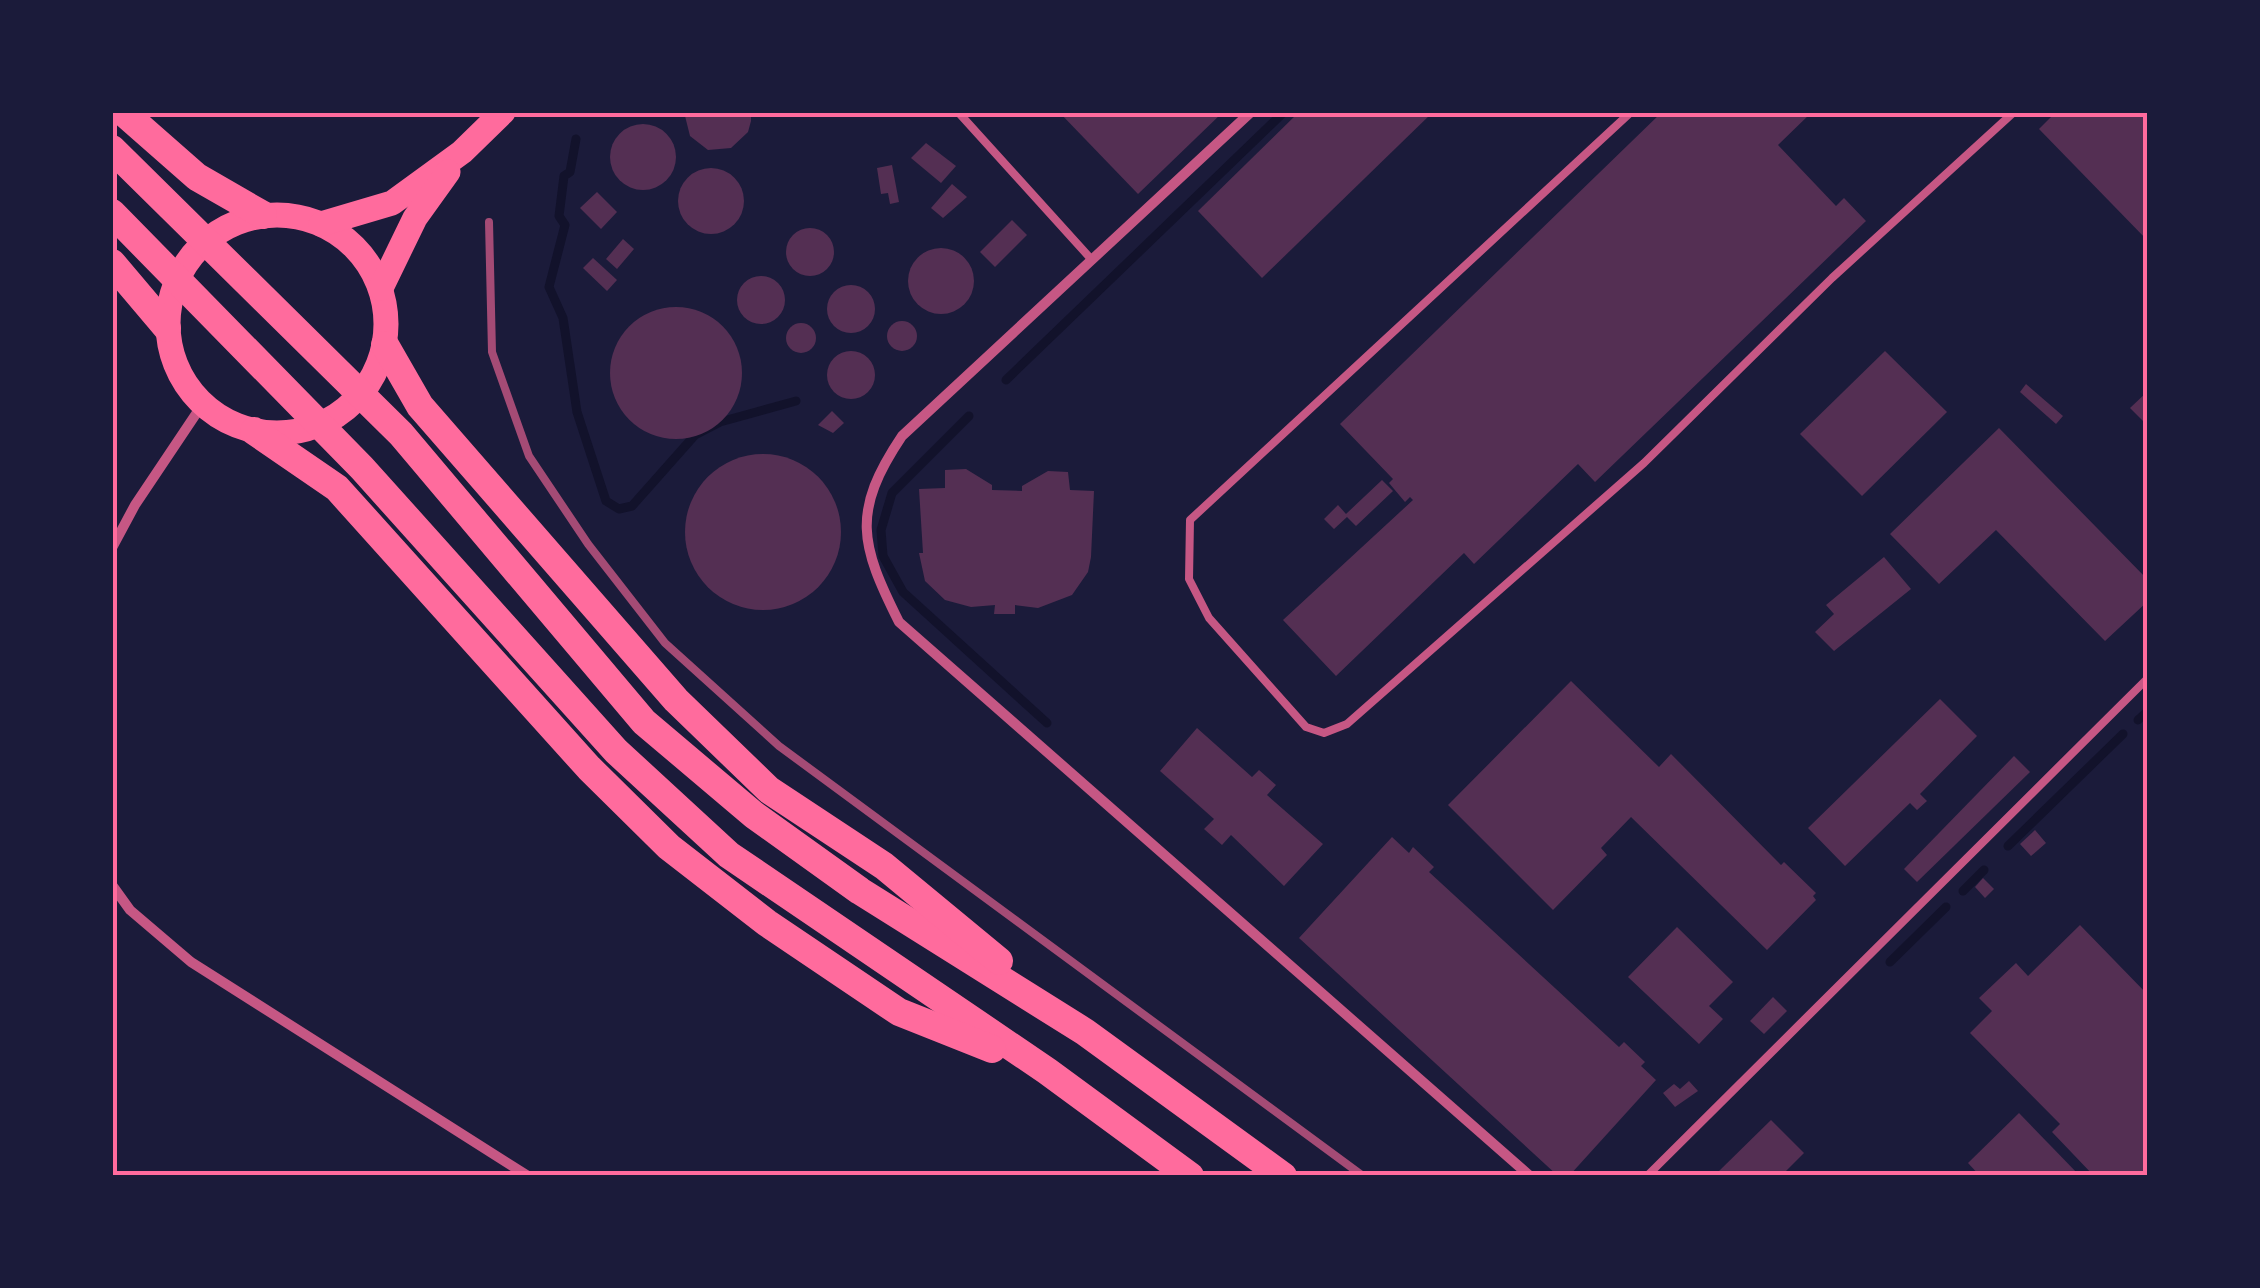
<svg xmlns="http://www.w3.org/2000/svg" width="2260" height="1288" viewBox="0 0 2260 1288" font-family="Barlow,sans-serif">
	<style>
		.lines { fill: none; stroke-linecap: round; stroke-linejoin: round }
		.stream { stroke: #12122b; stroke-width: 9 }
		.building { fill: #542f53 }
		.service { stroke: #c65784; stroke-width: 8 }
		.minor { stroke: #c65784; stroke-width: 10 }
		.primary { stroke: #ff6b9d; stroke-width: 25 }
		.trunk { stroke: #ff6b9d; stroke-width: 28 }
		.rail { stroke: #a44b75; stroke-width: 8 }
		.neatline { fill: none; stroke: #ff6b9d; stroke-width: 4 }
	</style>
	<rect width="100%" height="100%" fill="#1b1b3a"/>
	<g class="lines">
		<g class="stream">
			<path d="M576 139 570 172 564 176 559 216 565 225 549 287 563 318 577 412 606 501 619 509 632 506 695 435 720 422 796 401"/>
			<path d="M1006 380 1284 112"/>
			<path d="M969 416 892 493 881 530 883 556 903 592 1047 723"/>
			<path d="M2138 720 2148 711"/>
			<path d="M2008 846 2123 734"/>
			<path d="M1963 891 1984 870"/>
			<path d="M1890 962 1946 907"/>
		</g>
	</g>
	<g class="building">
		<path d="M684 112H751V121L748 132 731 148 708 150 690 136Z"/>
		<path d="M1059 112H1223L1138 194Z"/>
		<path d="M1299 112H1433L1262 278 1198 211Z"/>
		<path d="M1662 112H1812L1778 145 1836 206 1844 198 1866 221 1595 482 1578 464 1474 564 1464 553 1336 676 1283 620 1413 500 1410 497 1405 502 1389 483 1393 479 1340 424Z"/>
		<path d="M2056 112H2148V241L2039 129Z"/>
		<circle cx="643" cy="157" r="33"/>
		<path d="M926 143 956 166 941 183 911 158Z"/>
		<path d="M892 165 899 202 890 204 888 193 881 194 877 168Z"/>
		<circle cx="711" cy="201" r="33"/>
		<path d="M952 184 967 197 943 218 931 208Z"/>
		<path d="M597 192 617 212 601 229 580 208Z"/>
		<path d="M1012 220 1027 235 995 267 980 252Z"/>
		<circle cx="810" cy="252" r="24"/>
		<path d="M623 239 634 249 617 269 606 259Z"/>
		<circle cx="941" cy="281" r="33"/>
		<path d="M593 258 617 280 607 291 583 268Z"/>
		<circle cx="761" cy="300" r="24"/>
		<circle cx="851" cy="309" r="24"/>
		<circle cx="676" cy="373" r="66"/>
		<circle cx="902" cy="336" r="15"/>
		<circle cx="801" cy="338" r="15"/>
		<path d="M1885 351 1947 412 1862 496 1800 434Z"/>
		<circle cx="851" cy="375" r="24"/>
		<path d="M2026 384 2063 416 2056 424 2020 392Z"/>
		<path d="M2148 391V426L2130 408Z"/>
		<path d="M832 411 844 423 833 433 818 425Z"/>
		<path d="M1999 428 2148 580V601L2105 641 1996 530 1939 584 1890 534Z"/>
		<circle cx="763" cy="532" r="78"/>
		<path d="M966 469 992 485V490L1022 491V486L1048 471 1068 472 1070 490 1094 491 1091 557 1088 572 1072 595 1038 608 1015 605V614H994L995 605 971 607 945 600 925 581 919 553H923L919 489 945 488V470Z"/>
		<path d="M1382 480 1393 491 1356 526 1347 517 1334 529 1324 519 1338 505 1346 514Z"/>
		<path d="M1884 557 1911 589 1834 651 1815 632 1834 614 1826 605Z"/>
		<path d="M1571 681 1659 767 1671 754 1781 865 1784 862 1816 893 1813 896 1816 900 1767 950 1631 817 1601 848 1607 855 1553 910 1448 805Z"/>
		<path d="M1940 699 1977 736 1920 794 1927 801 1917 810 1910 803 1845 866 1808 828Z"/>
		<path d="M1197 728 1252 777 1259 770 1276 785 1267 795 1323 844 1284 886 1231 835 1222 845 1204 829 1214 819 1160 771Z"/>
		<path d="M2014 756 2030 772 1917 882 1904 869Z"/>
		<path d="M2035 830 2046 843 2031 856 2020 844Z"/>
		<path d="M1392 837 1409 853 1413 847 1434 867 1429 872 1619 1047 1624 1042 1645 1062 1641 1066 1656 1080 1569 1176H1558L1299 938Z"/>
		<path d="M1983 878 1994 889 1985 898 1975 887Z"/>
		<path d="M2080 925 2148 995V1176H2094L2052 1132 2060 1124 1970 1033 1992 1011 1979 998 2016 963 2028 976Z"/>
		<path d="M1677 927 1733 982 1709 1006 1723 1019 1699 1044 1628 977Z"/>
		<path d="M1773 997 1787 1011 1764 1034 1750 1021Z"/>
		<path d="M1689 1081 1698 1091 1675 1107 1663 1093 1674 1084 1680 1089Z"/>
		<path d="M2019 1113 2080 1176H1980L1968 1163Z"/>
		<path d="M1771 1120 1804 1153 1781 1176H1722L1718 1172Z"/>
	</g>
	<g class="lines">
		<g class="service">
			<path d="M958 112 1092 260"/>
			<path d="M1631 112 1190 520 1189 579 1209 618 1306 727 1324 733 1347 724 1644 463 1832 278 2014 112"/>
			<path d="M1647 1176 2148 678"/>
		</g>
		<g class="minor">
			<path d="M1251 112 902 436C851 512 860 544 899 622L1530 1176"/>
			<path d="M112 548 135 505 202 405"/>
			<path d="M112 885 130 910 191 962 528 1176"/>
		</g>
		<g class="primary">
			<circle cx="277" cy="324" r="109"/>
			<path d="M321 224 392 203 462 152 503 112"/>
			<path d="M381 288 415 218 448 172"/>
		</g>
		<g class="trunk">
			<path d="M123 112 197 177 263 215"/>
			<path d="M112 149 401 434 644 722 754 815 860 891 1085 1032 1283 1176"/>
			<path d="M112 213 362 468 616 751 729 855 1047 1071 1190 1176"/>
			<path d="M112 263 167 328"/>
			<path d="M385 345 420 406 676 700 769 790 884 866 999 961"/>
			<path d="M254 431 337 488 589 768 669 847 767 923 899 1012 992 1049"/>
		</g>
		<path class="rail" d="M489 222 492 352 529 456 588 544 665 643 779 746 1363 1176"/>
	</g>
	<rect width="2260" height="1288" fill="none" stroke="#1b1b3a" stroke-width="230"/>
	<rect x="115" y="115" width="2030" height="1058" class="neatline"/>
</svg>
